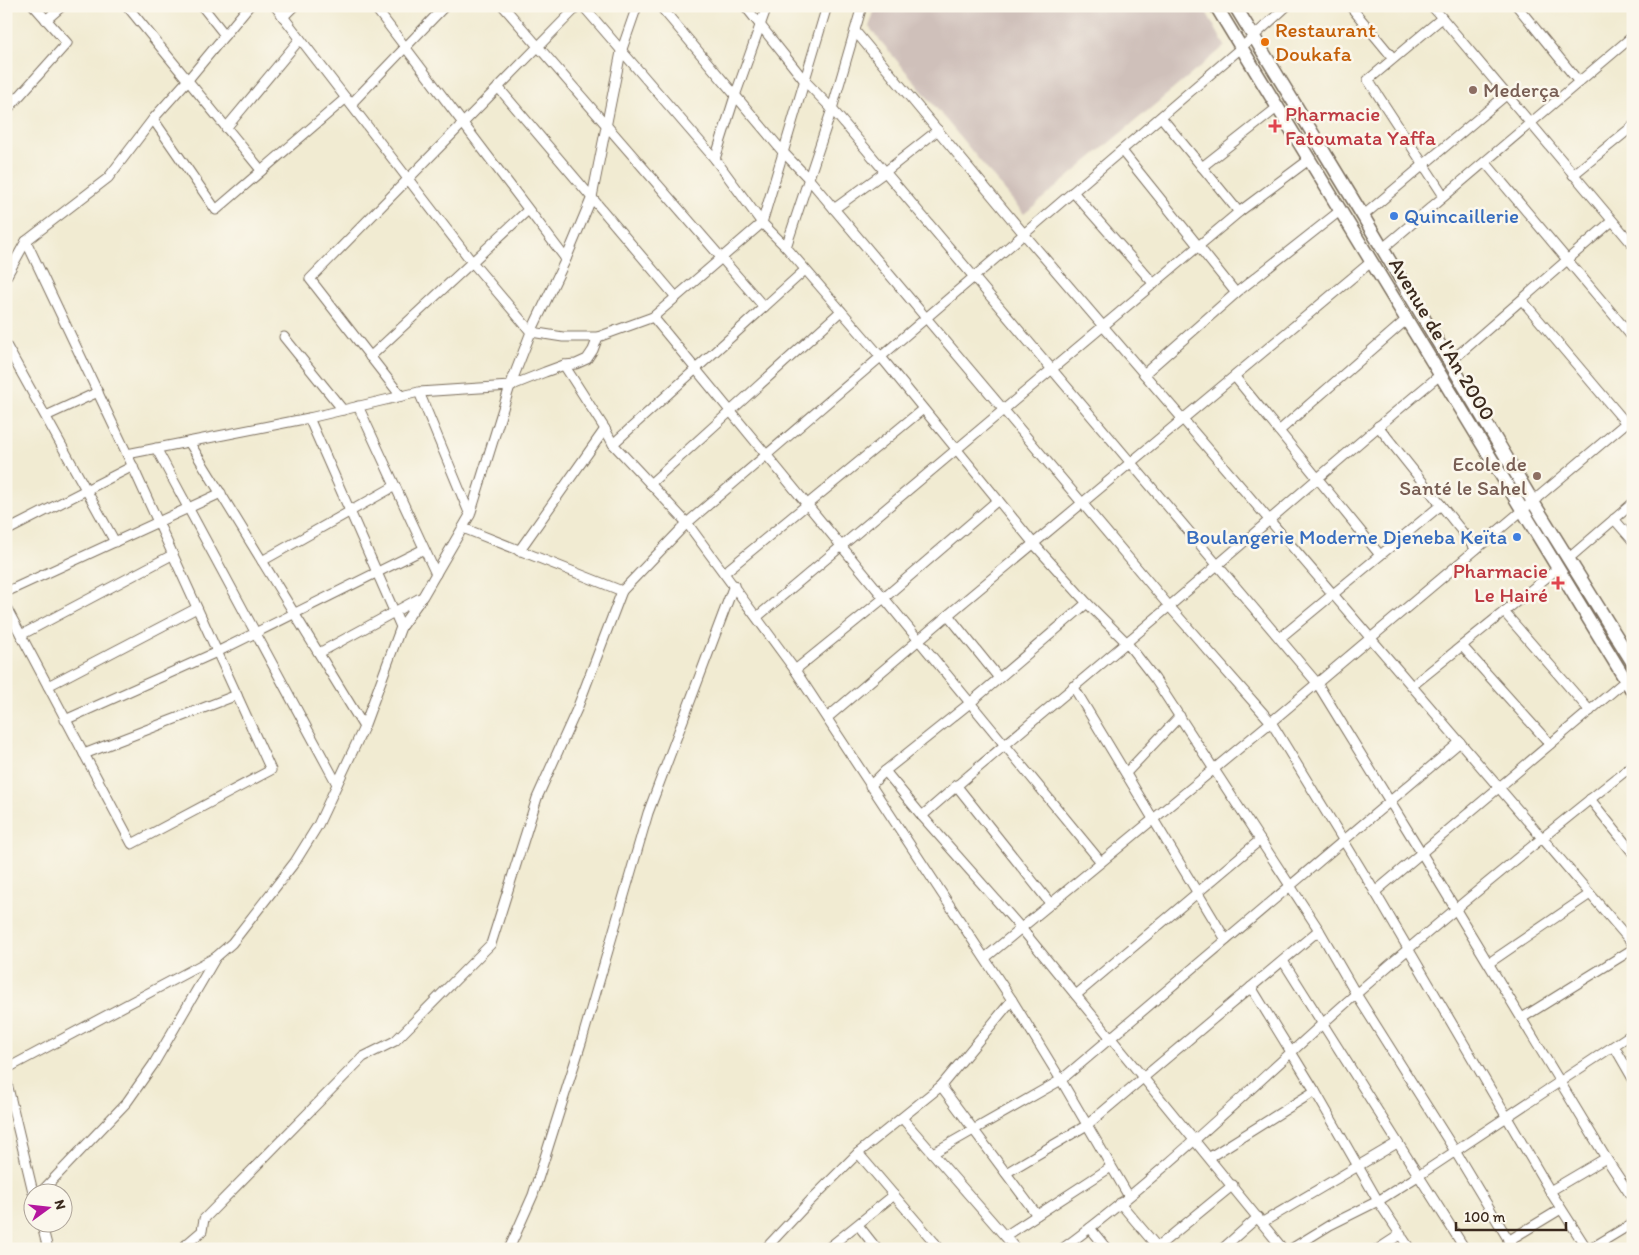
<svg xmlns="http://www.w3.org/2000/svg" width="1639" height="1255" viewBox="0 0 1639 1255" font-family="Itim,sans-serif">
	<style>
		.industrial { fill: #cfc0ba }
		.lines { fill: none; stroke-linecap: round; stroke-linejoin: round }
		.street-casing { stroke: #7b6e5d; stroke-width: 11 }
		.primary-casing { stroke: #7b6e5d; stroke-width: 15 }
		.street { stroke: #fff; stroke-width: 9 }
		.primary { stroke: #fff; stroke-width: 12 }
		.food-dot { fill: #e8710a; stroke: #fbf7ec; stroke-width: 2 }
		.education-dot { fill: #8d6e63; stroke: #fbf7ec; stroke-width: 2 }
		.health-dot { fill: #e0444e; stroke: #fbf7ec; stroke-width: 2 }
		.shop-dot { fill: #3f7fe0; stroke: #fbf7ec; stroke-width: 2 }
		.labels { text-anchor: middle; stroke-width: 5; stroke-linejoin: round; paint-order: stroke }
		.food-label { font-size: 21px; fill: #c56008; stroke: #fbf7ec; text-anchor: start }
		.education-label { font-size: 21px; fill: #785e54; stroke: #fbf7ec; text-anchor: start }
		.health-label { font-size: 21px; fill: #be3a42; stroke: #fbf7ec; text-anchor: start }
		.shop-label { font-size: 21px; fill: #366cbe; stroke: #fbf7ec; text-anchor: start }
		.street-label { font-size: 21px; fill: #3b2a1e; stroke: #fbf7ec }
	</style>
	<rect width="100%" height="100%" fill="#fbf7ec"/>
	<filter id="ink" filterUnits="userSpaceOnUse"><feTurbulence type="fractalNoise" baseFrequency=".02" numOctaves="2"/><feDisplacementMap in="SourceGraphic" scale="10" xChannelSelector="R" yChannelSelector="G"/><feConvolveMatrix kernelMatrix="1 2 1 2 8 2 1 2 1" color-interpolation-filters="sRGB"/></filter>
	<filter id="wash" filterUnits="userSpaceOnUse"><feTurbulence type="fractalNoise" baseFrequency=".0096" numOctaves="4" result="noise"/><feDisplacementMap in="SourceGraphic" scale="20" xChannelSelector="R" yChannelSelector="G"/><feGaussianBlur stdDeviation="1.12" result="paint"/><feColorMatrix in="noise" values="0 0 0 0 0 0 0 0 0 0 0 0 0 0 0 0 0 1.4 0 .05"/><feComposite in="paint" operator="in"/></filter>
	<g filter="url(#wash)">
		<rect width="100%" height="100%" fill="#f1ebd2"/>
		<path class="industrial" d="M876 6H1203L1225 46 1024 214 869 27Z"/>
	</g>
	<g filter="url(#ink)">
		<g class="lines">
			<g class="street-casing">
				<g id="street">
					<path d="M127 6 261 170"/>
					<path d="M202 6 225 35"/>
					<path d="M275 6 472 262 531 332 563 337H598"/>
					<path d="M374 6 566 259"/>
					<path d="M503 6 764 307"/>
					<path d="M583 6 715 159 762 223 786 247 881 357 1034 544 1087 603 1127 643 1155 679 1319 930 1356 994 1455 1151 1514 1249"/>
					<path d="M660 6 783 152 808 178 1169 606 1271 722 1375 892 1550 1191 1587 1249"/>
					<path d="M745 6 804 80 832 109 1317 683 1421 852 1606 1158 1633 1199"/>
					<path d="M1350 6 1393 58"/>
					<path d="M1432 6 1633 245"/>
					<path d="M1517 6 1579 82"/>
					<path d="M283 17 294 6"/>
					<path d="M1442 18 1368 80 1444 196"/>
					<path d="M46 20 62 6"/>
					<path d="M855 31 1024 234 1633 944"/>
					<path d="M498 87 676 297"/>
					<path d="M6 88 14 102"/>
					<path d="M351 104 445 6"/>
					<path d="M6 111 67 43 34 6"/>
					<path d="M1161 117 1239 212"/>
					<path d="M153 119 216 210 346 98"/>
					<path d="M226 128 300 39"/>
					<path d="M1122 151 1236 293"/>
					<path d="M715 159 735 96 767 6"/>
					<path d="M1485 162 1633 338"/>
					<path d="M1202 167 1278 107"/>
					<path d="M1573 175 1633 126"/>
					<path d="M1073 192 1154 284"/>
					<path d="M834 209 885 172 938 130"/>
					<path d="M1363 216 1506 95"/>
					<path d="M786 247 832 109 862 6"/>
					<path d="M1382 249 1633 36"/>
					<path d="M6 277 26 241 108 178 153 119 187 81 249 6"/>
					<path d="M1522 300 1626 423"/>
					<path d="M653 317 1101 862"/>
					<path d="M284 337 343 410"/>
					<path d="M6 345 115 542"/>
					<path d="M370 357 528 210"/>
					<path d="M1450 362 1612 221"/>
					<path d="M564 365 605 429 613 444 687 523 795 670 1012 1000 1061 1080 1128 1195"/>
					<path d="M1144 374 1236 293 1341 210"/>
					<path d="M1235 377 1380 555"/>
					<path d="M419 392 470 515"/>
					<path d="M401 396 310 279 578 6"/>
					<path d="M358 406 436 574"/>
					<path d="M46 416 98 392"/>
					<path d="M309 418 401 627"/>
					<path d="M1378 426 1476 549"/>
					<path d="M1279 431 1406 320"/>
					<path d="M189 442 364 727"/>
					<path d="M613 444 805 270"/>
					<path d="M156 448 337 784"/>
					<path d="M127 454 309 418 419 392 510 386 545 372 564 365 576 364 587 359 593 350 598 337 653 317 762 223 827 6"/>
					<path d="M650 484 841 311"/>
					<path d="M1614 519 1633 541"/>
					<path d="M463 528 622 591"/>
					<path d="M6 531 133 466"/>
					<path d="M519 551 605 429"/>
					<path d="M1568 559 1633 503"/>
					<path d="M262 561 395 486"/>
					<path d="M724 573 923 409"/>
					<path d="M6 592 221 493"/>
					<path d="M6 607 132 844 271 770 127 454 26 241"/>
					<path d="M1504 612 1590 711"/>
					<path d="M948 615 999 678"/>
					<path d="M757 617 1239 212 1310 159"/>
					<path d="M21 635 172 555"/>
					<path d="M1280 638 1441 505"/>
					<path d="M1462 646 1550 744"/>
					<path d="M319 653 420 598"/>
					<path d="M795 670 884 598 998 500"/>
					<path d="M48 686 197 608"/>
					<path d="M1073 686 1226 940"/>
					<path d="M1412 686 1557 569"/>
					<path d="M827 718 948 615 1371 262"/>
					<path d="M65 720 217 652 424 549"/>
					<path d="M84 754 237 695"/>
					<path d="M885 771 922 816 1021 928 1283 1249"/>
					<path d="M1126 773 1180 716"/>
					<path d="M956 785 1050 903"/>
					<path d="M870 786 885 771 970 703 1087 603"/>
					<path d="M1590 799 1633 853"/>
					<path d="M922 816C989 757 1059 700 1127 642 1232 554 1334 462 1440 375"/>
					<path d="M1375 892 1625 681"/>
					<path d="M985 958 1271 722 1633 417"/>
					<path d="M1283 961 1465 1249"/>
					<path d="M1489 963 1590 894"/>
					<path d="M1251 987 1315 1091 1378 1201 1410 1249"/>
					<path d="M1076 995 1260 840"/>
					<path d="M1522 1018 1633 949"/>
					<path d="M1614 1046 1633 1079"/>
					<path d="M6 1069 216 957"/>
					<path d="M6 1079 33 1192"/>
					<path d="M941 1086 1037 1215"/>
					<path d="M902 1118 1016 1249"/>
					<path d="M858 1153 940 1249"/>
					<path d="M933 1153 1061 1080 1460 742"/>
					<path d="M1210 1157 1315 1091"/>
					<path d="M1006 1173 1087 1125 1319 930"/>
					<path d="M1550 1191 1606 1158"/>
					<path d="M41 1192 127 1102 153 1065 216 957 232 943 295 862 318 825 364 727 401 627 423 596 470 515 510 386 531 332 566 259 592 197 621 52 637 6"/>
					<path d="M1120 1203 1159 1249"/>
					<path d="M41 1222 48 1249"/>
					<path d="M1263 1222 1397 1143"/>
					<path d="M858 1225 877 1249"/>
					<path d="M1090 1228 1107 1249"/>
					<path d="M1005 1236 1111 1167"/>
					<path d="M1508 1241 1561 1209"/>
					<path d="M181 1249 202 1231 204 1219 363 1057 395 1041 491 944 537 798 577 709 622 591 687 523 1242 47 1287 6"/>
					<path d="M509 1249 533 1195 582 1040 648 813 734 585"/>
					<path d="M765 1249 810 1201 858 1153 941 1086 1012 1000"/>
					<path d="M827 1249 894 1195"/>
					<path d="M926 1249 935 1243"/>
					<path d="M1062 1249C1167 1172 1258 1080 1356 994 1446 915 1539 840 1633 765"/>
					<path d="M1155 1249 1233 1185"/>
					<path d="M1222 1249 1258 1217"/>
					<path d="M1291 1249 1330 1225 1378 1201 1418 1176 1633 1033"/>
					<path d="M1378 1249 1401 1234"/>
					<path d="M1590 1249 1633 1223"/>
				</g>
			</g>
			<g class="primary-casing">
				<g id="primary">
					<path d="M1216 6 1633 692"/>
					<path d="M1235 6 1363 216 1533 502 1633 663"/>
				</g>
			</g>
			<use href="#street" class="street"/>
			<use href="#primary" class="primary"/>
		</g>
	</g>
	<circle class="food-dot" cx="1265" cy="42" r="5"/>
	<g class="education-dot">
		<circle cx="1473" cy="90" r="5"/>
		<circle cx="1537" cy="476" r="5"/>
	</g>
	<g class="health-dot">
		<path d="M1272.5 118.5h5v5h5v5h-5v5h-5v-5h-5v-5h5z"/>
		<path d="M1555.5 575.5h5v5h5v5h-5v5h-5v-5h-5v-5h5z"/>
	</g>
	<g class="shop-dot">
		<circle cx="1394" cy="216" r="5"/>
		<circle cx="1517" cy="537" r="5"/>
	</g>
	<g class="labels">
		<g class="food-label">
			<text x="1275" y="37">Restaurant<tspan x="1275" dy="24">Doukafa</tspan></text>
		</g>
		<g class="education-label">
			<text x="1483" y="97">Mederça</text>
			<text x="1527" y="471" text-anchor="end">Ecole de<tspan x="1527" dy="24">Santé le Sahel</tspan></text>
		</g>
		<g class="health-label">
			<text x="1285" y="121">Pharmacie<tspan x="1285" dy="24">Fatoumata Yaffa</tspan></text>
			<text x="1548" y="578" text-anchor="end">Pharmacie<tspan x="1548" dy="24">Le Hairé</tspan></text>
		</g>
		<g class="shop-label">
			<text x="1404" y="223">Quincaillerie</text>
			<text x="1507" y="544" text-anchor="end">Boulangerie Moderne Djeneba Keïta</text>
		</g>
		<g class="street-label">
			<text transform="translate(1442 339) rotate(59)" y="7">Avenue de l'An 2000</text>
		</g>
	</g>
	<rect width="1639" height="1255" fill="none" stroke="#fbf7ec" stroke-width="25"/>
	<g transform="translate(48 1208) rotate(75)"><circle r="24" fill="#fbf7ec" stroke="#aea59a"/>
	<path d="M0-4L9 19L0 12L-9 19Z" fill="#b5179e"/>
	<text y="-8" font-size="14" font-weight="bold" text-anchor="middle" fill="#3b2a1e">N</text>
	</g>
	<path d="M1456 1222v8h110v-8" fill="none" stroke="#3b2a1e" stroke-width="2.5"/>
	<text x="1464" y="1222" font-size="15" fill="#3b2a1e" stroke="#fbf7ec" stroke-width="4" paint-order="stroke">100 m</text>
</svg>
